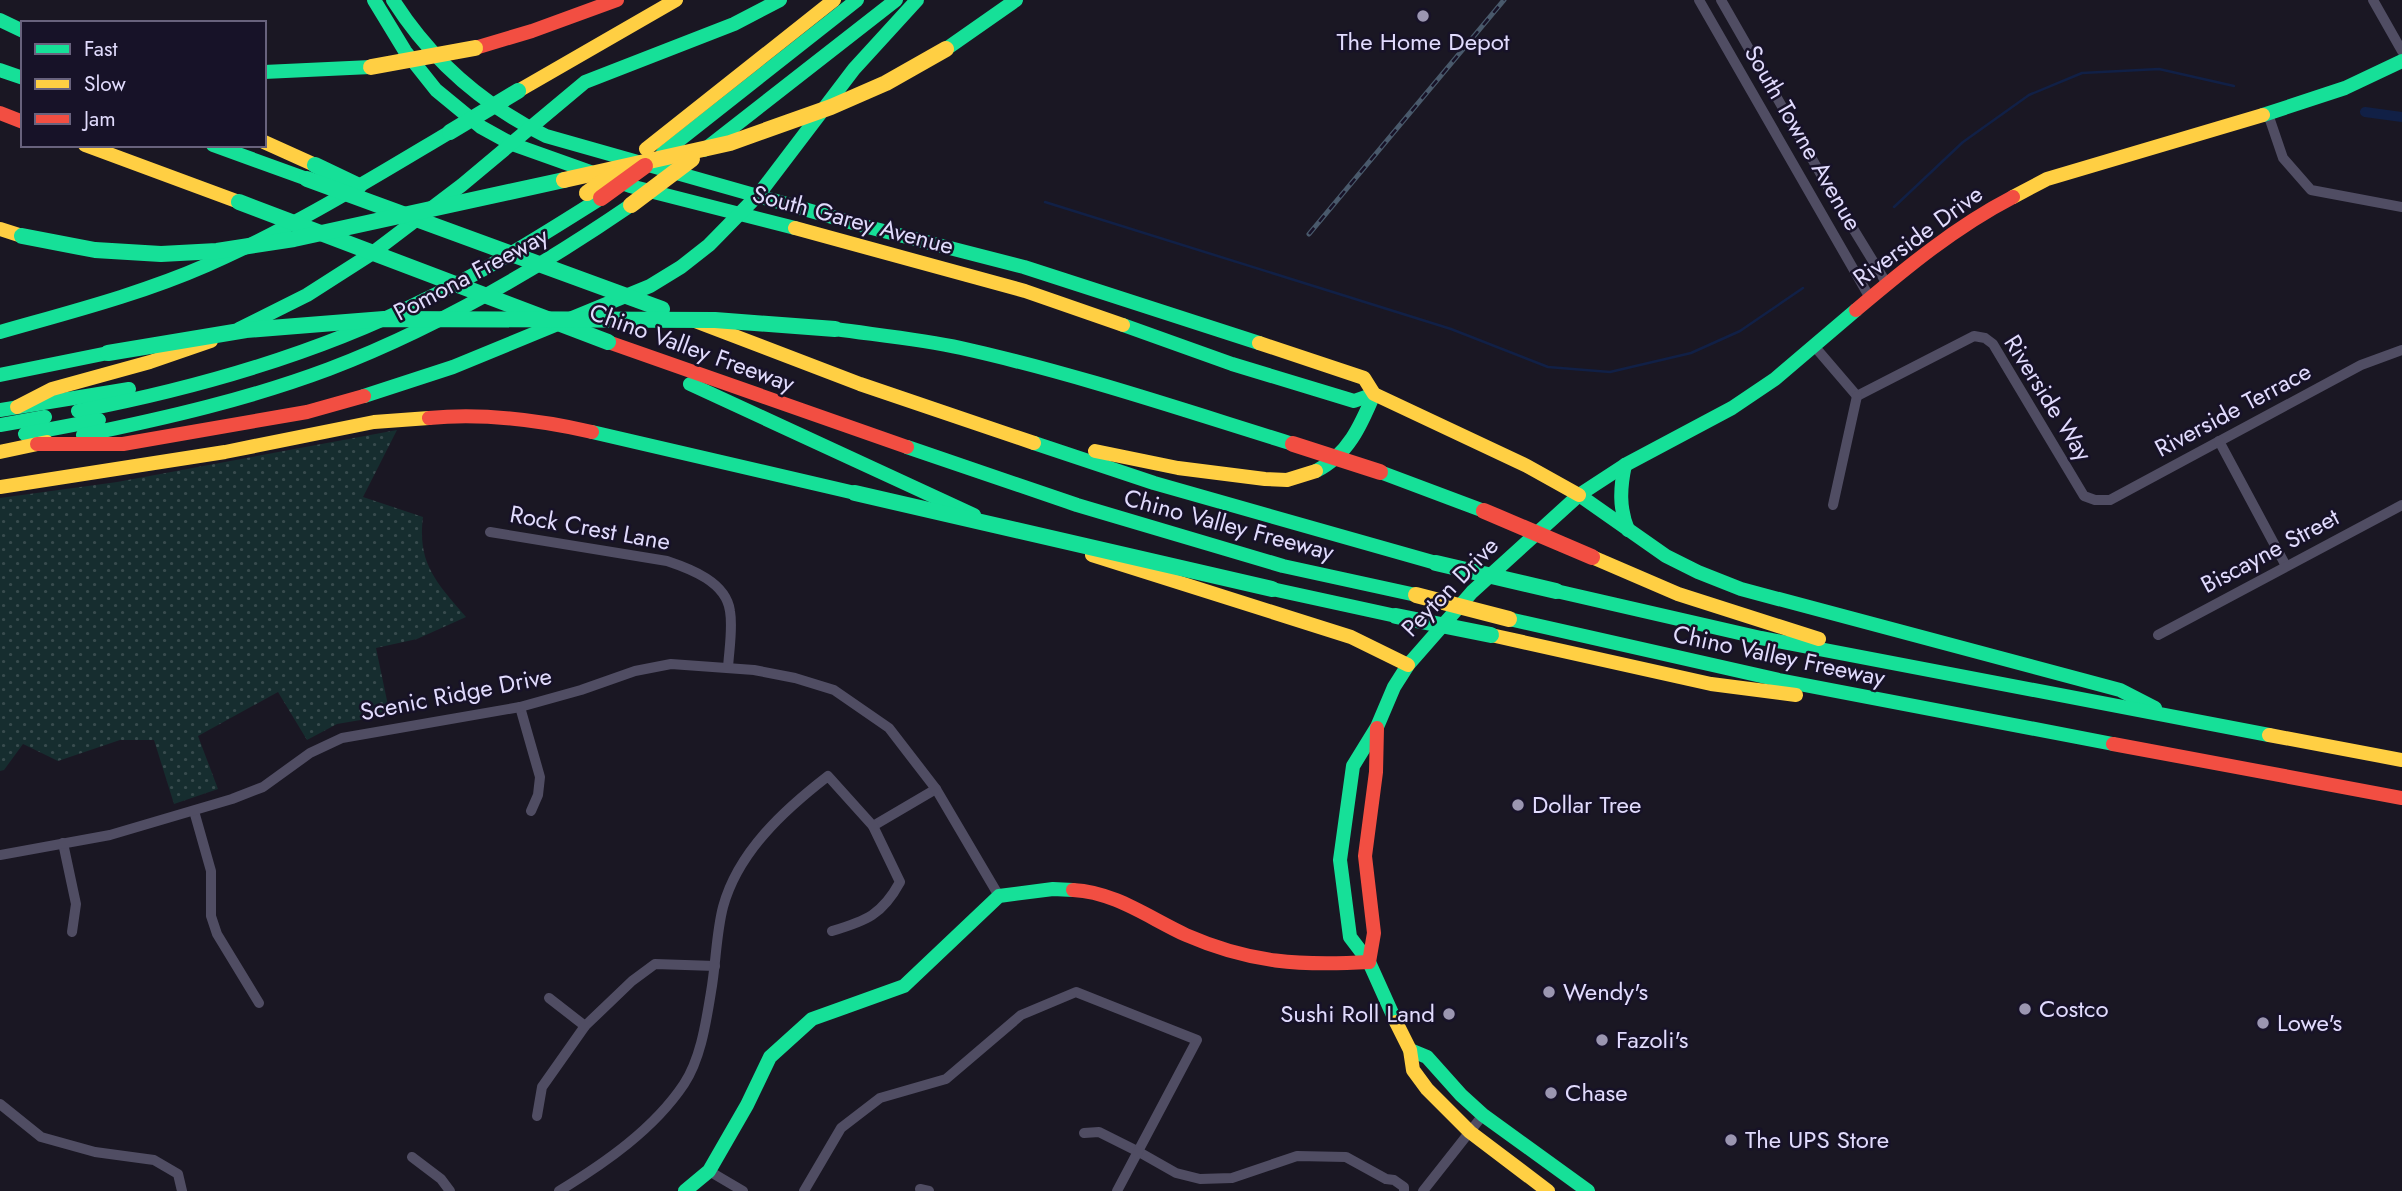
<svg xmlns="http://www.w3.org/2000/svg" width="2402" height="1191" viewBox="0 0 2402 1191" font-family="Jost,sans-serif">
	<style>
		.grass { fill: url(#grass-dots) }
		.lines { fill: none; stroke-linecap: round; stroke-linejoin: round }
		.stream { stroke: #112046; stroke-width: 2.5 }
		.canal { stroke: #112046; stroke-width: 10 }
		.street { stroke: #504d63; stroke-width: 10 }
		.fast { stroke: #16e098; stroke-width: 14 }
		.slow { stroke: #ffcf43; stroke-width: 14 }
		.jam { stroke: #f24e42; stroke-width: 14 }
		.rail-casing { stroke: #49596b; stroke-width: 5 }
		.rail { stroke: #171228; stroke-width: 2.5; stroke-dasharray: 8; stroke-linecap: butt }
		.fast-bridge { stroke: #16e098; stroke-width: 16 }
		.slow-bridge { stroke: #ffcf43; stroke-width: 16 }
		.jam-bridge { stroke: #f24e42; stroke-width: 16 }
		.poi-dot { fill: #9b96b1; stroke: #171228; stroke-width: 2.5 }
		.labels { text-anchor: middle; stroke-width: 5; stroke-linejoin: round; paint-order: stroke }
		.poi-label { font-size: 24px; fill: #e1dbfd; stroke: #171228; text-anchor: start }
		.street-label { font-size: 24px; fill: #e1dbfd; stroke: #171228 }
	</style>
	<defs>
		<pattern id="grass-dots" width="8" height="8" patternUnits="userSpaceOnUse" patternTransform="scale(1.75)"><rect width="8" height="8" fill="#162d2f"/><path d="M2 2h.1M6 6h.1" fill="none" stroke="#384b4e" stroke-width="1.8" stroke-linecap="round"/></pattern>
	</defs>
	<rect width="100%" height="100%" fill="#1a1723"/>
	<path class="grass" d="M397 430 363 497 423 517C417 564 437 583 466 617L417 639 376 648 390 715 337 724 307 740 278 692 198 736 218 789 174 804 154 740H120L58 761 23 744 4 770 0 771V498L117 482Z"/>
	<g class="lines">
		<g class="stream">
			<path d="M1045 202 1451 329 1548 367 1610 372 1691 353 1740 331 1803 288"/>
			<path d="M1894 207 1963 142 2029 95 2082 73 2159 69 2234 86"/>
		</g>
		<path class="canal" d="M2365 112 2402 117"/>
		<g class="street">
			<path d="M1699 0 1870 298"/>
			<path d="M1721 0 1835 199 1887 284"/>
			<path d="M2373 0 2402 51"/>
			<path d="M2268 114 2283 158 2311 190 2402 207"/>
			<path d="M1815 347 1857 396"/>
			<path d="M1857 396 1974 336 1985 338 1993 344 2084 496 2095 500H2110L2361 365 2402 350"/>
			<path d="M2219 441 2286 566"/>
			<path d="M1833 505 1857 396"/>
			<path d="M490 532 667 561C691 569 726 582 730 611 733 629 729 650 728 668"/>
			<path d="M2158 635 2402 505"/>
			<path d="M520 707 540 777 538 795 531 811"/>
			<path d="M194 811 211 871V916L217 934 259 1003"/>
			<path d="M873 826 936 789"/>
			<path d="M63 843 76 904 72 932"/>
			<path d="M0 855 110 835 232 799 263 787 310 753 342 738 520 707 581 690 635 671 671 664 754 670 795 678 834 690 889 728 936 789 999 896"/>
			<path d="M549 998 585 1026"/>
			<path d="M0 1104 41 1137 95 1152 154 1160 178 1174 182 1191"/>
			<path d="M537 1116 542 1087 585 1026 632 981 655 964 715 966"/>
			<path d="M1084 1133 1099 1132 1139 1152 1176 1173 1200 1179 1232 1178 1297 1156 1346 1157 1386 1179 1394 1180 1404 1187V1191"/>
			<path d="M412 1157 441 1179 450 1191"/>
			<path d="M709 1171 743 1191"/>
			<path d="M920 1189 929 1191"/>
			<path d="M559 1191C605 1163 654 1129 684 1084 701 1058 706 1022 711 992 716 964 716 934 723 907 738 852 784 810 828 776L873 826 900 882C882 915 866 921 832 931"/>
			<path d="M804 1191 841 1128 880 1098 946 1079 1021 1015 1076 992 1197 1040 1117 1191"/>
			<path d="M1423 1191 1483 1115"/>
		</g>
		<g class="fast">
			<path d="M374 0 405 51 436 90 481 127 512 144 630 186 795 228"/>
			<path d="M393 0C431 60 483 105 546 136L864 226 1024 267 1259 343"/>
			<path d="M0 20 23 31"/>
			<path d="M946 49 1016 0"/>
			<path d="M0 70 23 78"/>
			<path d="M264 72 371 67"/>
			<path d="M2263 115 2345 88 2402 61"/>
			<path d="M213 145 307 179"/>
			<path d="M704 150 896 0"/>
			<path d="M663 153 857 0"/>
			<path d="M1123 325 1232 364 1354 401 1374 394"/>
			<path d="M239 329 307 295 371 254 462 185 585 82 734 24 780 0"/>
			<path d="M835 329C877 335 920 339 961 348 1074 373 1183 410 1293 444"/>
			<path d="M0 332C70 312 141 294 207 265 292 228 371 179 450 132"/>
			<path d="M0 375 108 353"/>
			<path d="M690 384 974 515"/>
			<path d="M364 396 453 367 650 286 681 267 709 245 759 194 854 69 917 0"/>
			<path d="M0 410 129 389"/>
			<path d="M78 411C198 388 317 354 426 299 487 270 544 234 601 198"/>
			<path d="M0 425 45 417"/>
			<path d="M592 432 855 493"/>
			<path d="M25 434 99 420"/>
			<path d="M83 435C166 418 249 399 329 369 437 328 536 270 631 205"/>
			<path d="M1034 443 1154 483 1436 563"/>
			<path d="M907 447 1077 505 1283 566 1416 595"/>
			<path d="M1625 465C1620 488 1619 508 1628 530"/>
			<path d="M1316 471C1348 455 1361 425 1374 394"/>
			<path d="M1380 472 1484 511"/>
			<path d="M1579 495 1666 556 1698 572 1741 589 2120 690 2155 708"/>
			<path d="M1272 589 1396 616"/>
			<path d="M1556 591 1761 638 2269 735"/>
			<path d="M1509 619 1779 680 2113 744"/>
			<path d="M1396 1022 1369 962 1350 937 1340 860 1353 766 1377 727 1394 687 1408 665 1472 592 1579 495 1625 465 1732 408 1775 379 1856 310"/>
			<path d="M1410 1050 1427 1057 1461 1095 1483 1115 1588 1191"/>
			<path d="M685 1191 709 1171 747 1105 770 1057 812 1019 904 986 999 896 1053 889 1073 890"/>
		</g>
		<g class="slow">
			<path d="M518 91 676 0"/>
			<path d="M264 142 315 165"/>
			<path d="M85 145 239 202"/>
			<path d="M646 149 834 0"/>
			<path d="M2013 197 2047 179 2263 115"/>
			<path d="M795 228 1025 291 1123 325"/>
			<path d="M0 229 22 236"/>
			<path d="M695 321 860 384 1034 443"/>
			<path d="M1259 343 1364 378 1374 394 1527 466 1579 495"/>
			<path d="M17 407 52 389 150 362 211 341"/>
			<path d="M1095 451 1178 468 1265 479 1287 480 1316 471"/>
			<path d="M0 452 47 442"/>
			<path d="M0 487 225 452 374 422 429 418"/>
			<path d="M1092 555 1351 637 1408 665"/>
			<path d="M1592 557 1678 594 1819 639"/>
			<path d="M1491 635 1711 684 1796 695"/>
			<path d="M2269 735 2402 760"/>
			<path d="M1396 1022 1410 1050 1413 1070 1427 1089 1470 1132 1548 1191"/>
		</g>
		<g class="jam">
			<path d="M475 48 532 31 617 0"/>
			<path d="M0 113 23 122"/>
			<path d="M1856 310C1906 268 1955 227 2013 197"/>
			<path d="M608 342 907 447"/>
			<path d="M429 418C483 413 540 420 592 432"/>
			<path d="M37 444H123L307 412 364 396"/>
			<path d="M2113 744 2402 798"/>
			<path d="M1073 890C1115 892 1149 918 1186 935 1250 963 1300 966 1369 962"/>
			<path d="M1369 962 1374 933 1365 856 1376 772 1377 728"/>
		</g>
		<g class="rail-casing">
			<path id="rail" d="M1309 234 1504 0"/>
		</g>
		<use href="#rail" class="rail"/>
		<g class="fast-bridge">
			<path d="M450 132 518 91"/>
			<path d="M315 165 359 186"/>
			<path d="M307 179 662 309"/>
			<path d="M239 202 608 342"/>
			<path d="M22 236 95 250 161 254 217 251 294 239 564 180"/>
			<path d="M108 353 246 330 384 319 715 320 835 329"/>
			<path d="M855 493 1272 589"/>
			<path d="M1436 563 1556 591"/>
			<path d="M1396 616 1491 635"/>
		</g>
		<g class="slow-bridge">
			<path d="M371 67 475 48"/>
			<path d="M564 180 730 143 831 107 886 83 946 49"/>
			<path d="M587 193 612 175"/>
			<path d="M631 205 692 159"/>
			<path d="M1416 595 1509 619"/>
		</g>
		<g class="jam-bridge">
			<path d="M601 198 645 166"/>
			<path d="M1293 444 1380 472"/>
			<path d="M1484 511 1592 557"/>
		</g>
	</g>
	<g class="poi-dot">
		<circle cx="1423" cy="16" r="7"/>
		<circle cx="1518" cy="805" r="7"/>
		<circle cx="1549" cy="992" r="7"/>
		<circle cx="2025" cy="1009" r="7"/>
		<circle cx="1449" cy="1014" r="7"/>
		<circle cx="2263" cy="1023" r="7"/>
		<circle cx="1602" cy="1040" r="7"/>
		<circle cx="1551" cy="1093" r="7"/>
		<circle cx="1731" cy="1140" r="7"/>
	</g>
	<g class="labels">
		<g class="poi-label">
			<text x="1423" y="50" text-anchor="middle">The Home Depot</text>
			<text x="1532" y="813">Dollar Tree</text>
			<text x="1563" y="1000">Wendy's</text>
			<text x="2039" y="1017">Costco</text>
			<text x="1435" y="1022" text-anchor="end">Sushi Roll Land</text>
			<text x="2277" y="1031">Lowe's</text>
			<text x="1616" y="1048">Fazoli's</text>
			<text x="1565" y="1101">Chase</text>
			<text x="1745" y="1148">The UPS Store</text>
		</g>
		<g class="street-label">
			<text transform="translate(1803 138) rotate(60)" y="8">South Towne Avenue</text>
			<text transform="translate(853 220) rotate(15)" y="8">South Garey Avenue</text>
			<text transform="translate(1918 236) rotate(-36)" y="8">Riverside Drive</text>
			<text transform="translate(471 274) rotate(-28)" y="8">Pomona Freeway</text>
			<text transform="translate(692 348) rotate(20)" y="8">Chino Valley Freeway</text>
			<text transform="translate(2048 398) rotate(58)" y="8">Riverside Way</text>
			<text transform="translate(2233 410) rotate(-28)" y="8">Riverside Terrace</text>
			<text transform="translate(1229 525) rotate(15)" y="8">Chino Valley Freeway</text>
			<text transform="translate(590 528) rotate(10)" y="8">Rock Crest Lane</text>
			<text transform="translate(2270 551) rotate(-28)" y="8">Biscayne Street</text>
			<text transform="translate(1450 587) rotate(-46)" y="8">Peyton Drive</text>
			<text transform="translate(1779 656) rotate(12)" y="8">Chino Valley Freeway</text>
			<text transform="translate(456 694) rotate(-11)" y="8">Scenic Ridge Drive</text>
		</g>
	</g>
	<rect x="21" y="21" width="245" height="126" fill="#171228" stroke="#68627d" stroke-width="2"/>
	<rect x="35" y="44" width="35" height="10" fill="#16e098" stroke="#68627d" stroke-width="2"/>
	<text x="84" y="56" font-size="21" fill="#e1dbfd">Fast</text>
	<rect x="35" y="79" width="35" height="10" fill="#ffcf43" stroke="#68627d" stroke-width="2"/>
	<text x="84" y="91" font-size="21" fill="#e1dbfd">Slow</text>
	<rect x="35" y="114" width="35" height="10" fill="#f24e42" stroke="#68627d" stroke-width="2"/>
	<text x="84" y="126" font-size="21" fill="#e1dbfd">Jam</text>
</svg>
